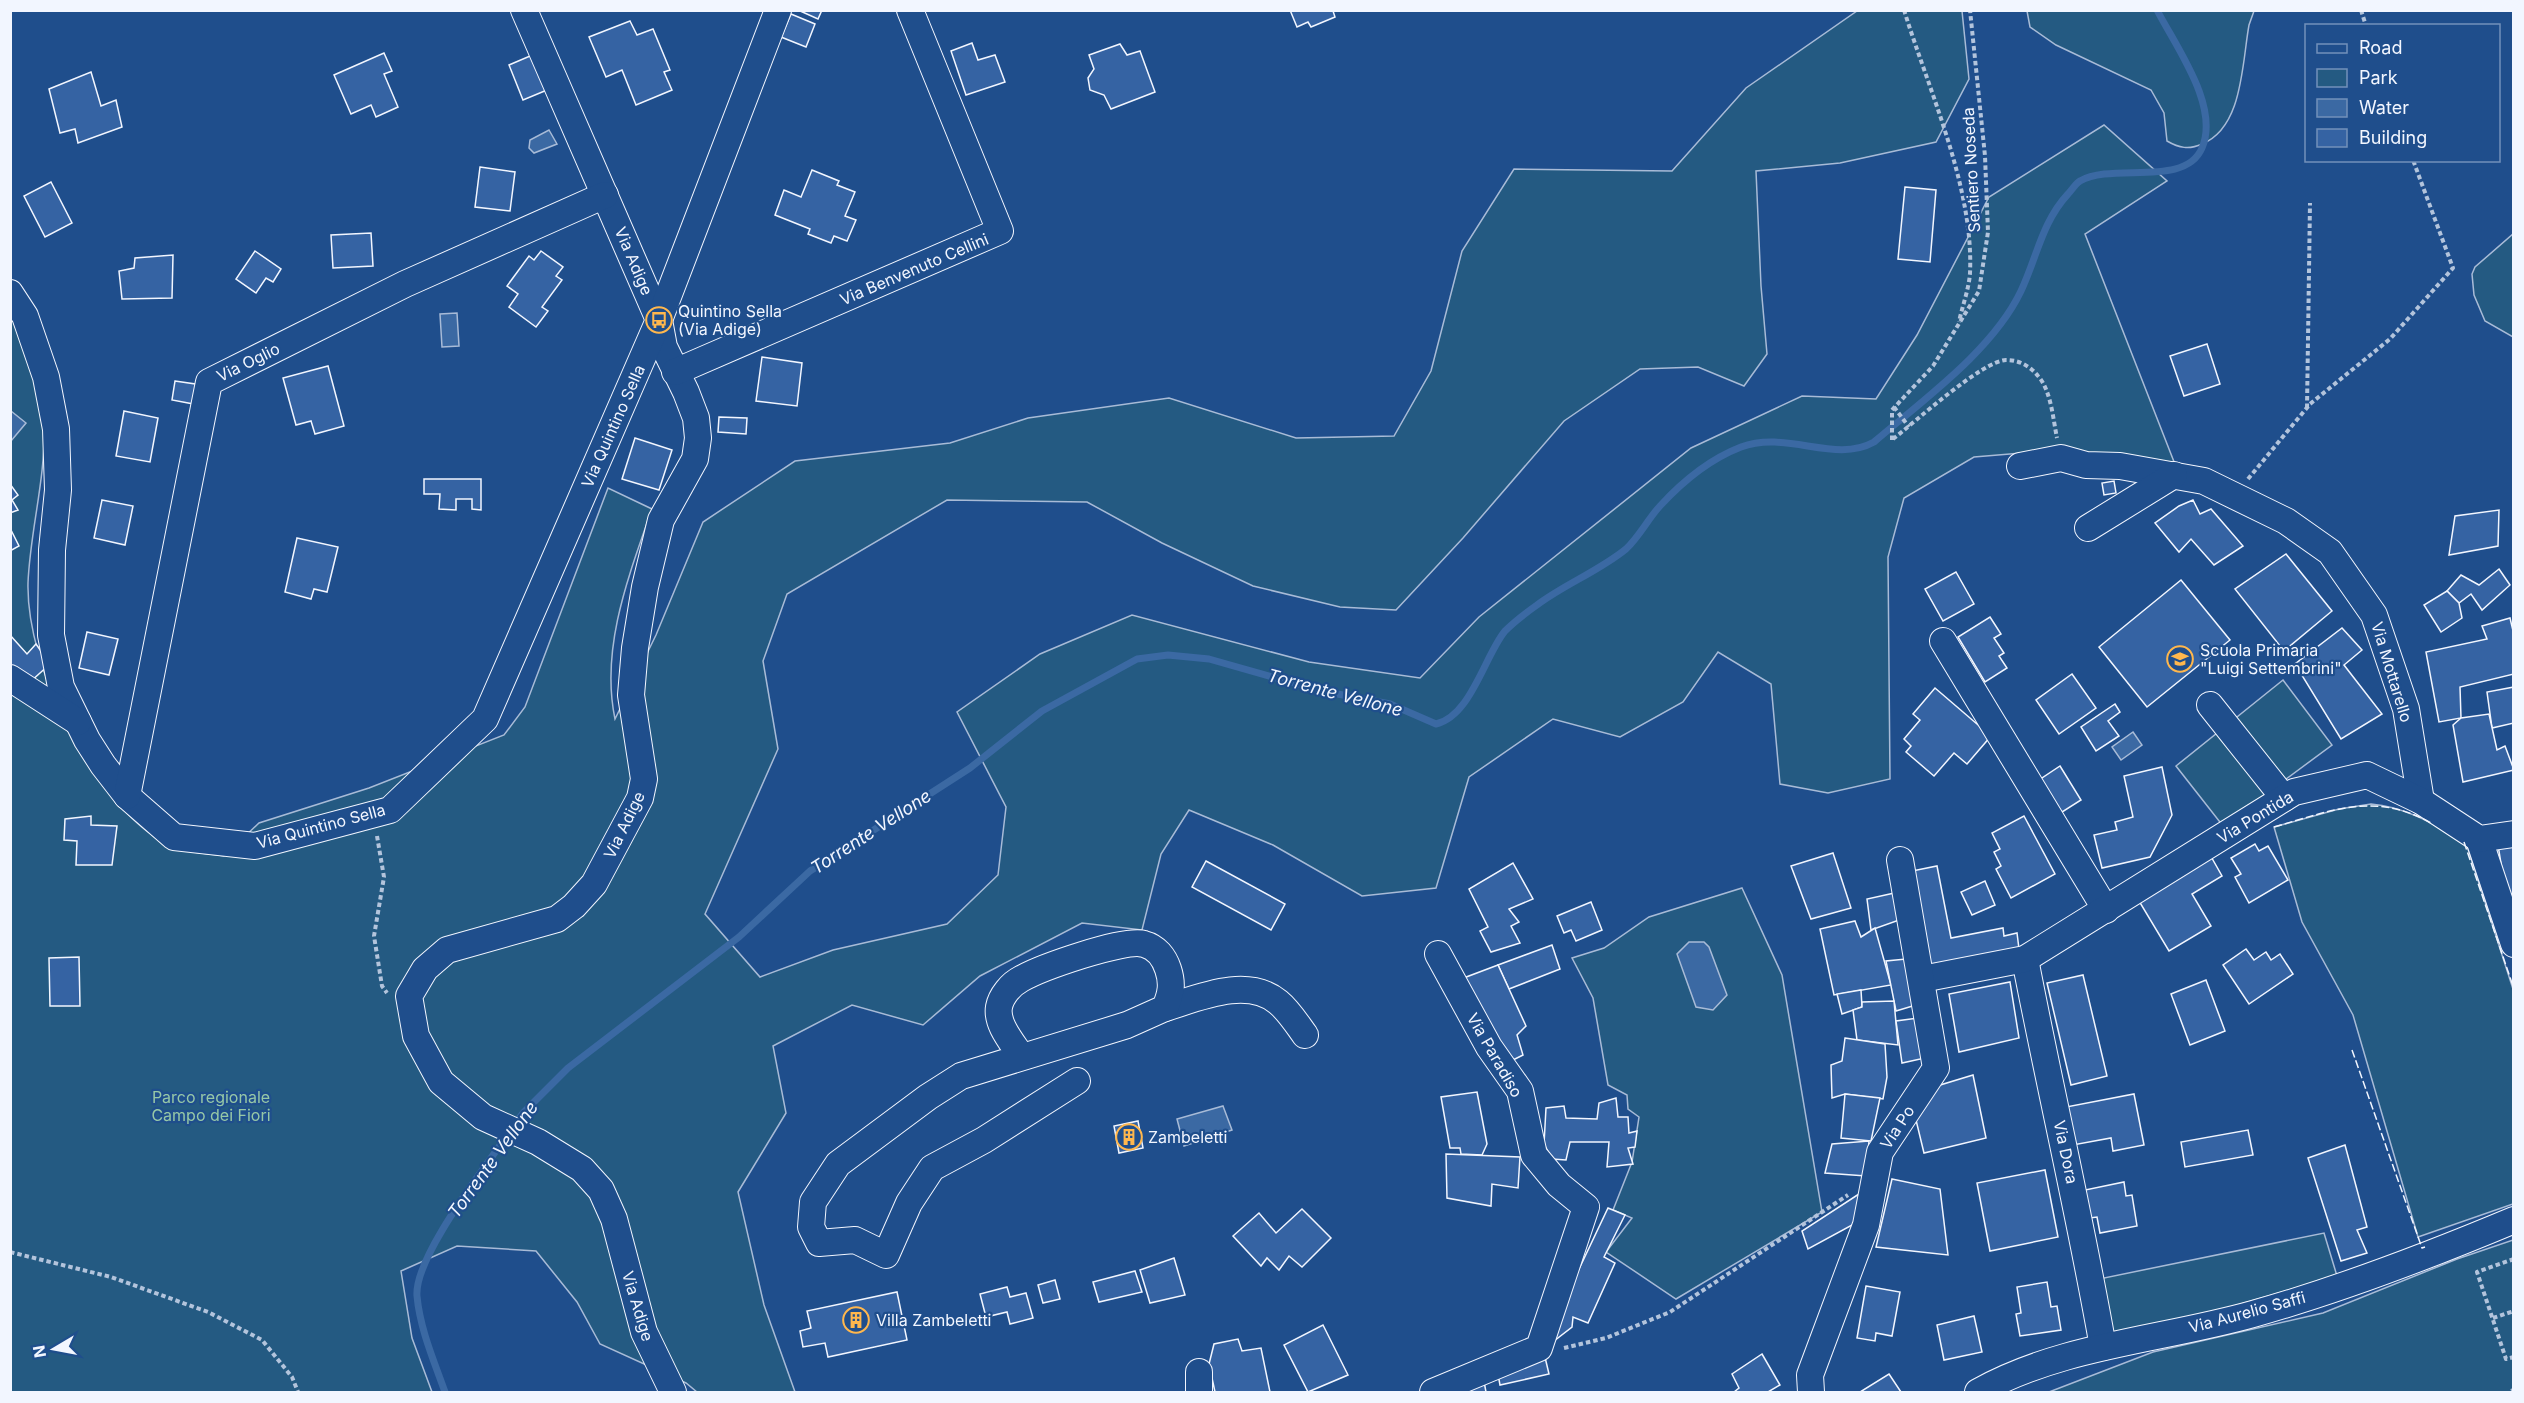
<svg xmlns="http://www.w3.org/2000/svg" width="2524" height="1403" viewBox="0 0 2524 1403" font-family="Inter,sans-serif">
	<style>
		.green { fill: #245a82; stroke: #a8bbd7; stroke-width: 1.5 }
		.water { fill: #3b69a3; stroke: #a8bbd7; stroke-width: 1.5 }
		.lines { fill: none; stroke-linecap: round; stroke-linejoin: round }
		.stream { stroke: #3b69a3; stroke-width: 7 }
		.building { fill: #3563a3; stroke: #f2f6ff; stroke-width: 1.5 }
		.minor-casing { stroke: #f2f6ff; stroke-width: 28 }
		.path { stroke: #b3c4dc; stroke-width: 4; stroke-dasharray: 4.5 3; stroke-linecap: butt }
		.minor { stroke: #1f4e8c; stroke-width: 26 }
		.fence { stroke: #f2f6ff; stroke-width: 1.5; stroke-dasharray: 8 3; stroke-linecap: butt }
		.labels { text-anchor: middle; stroke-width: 4.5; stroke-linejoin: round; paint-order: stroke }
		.street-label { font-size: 16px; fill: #f2f6ff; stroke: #1f4e8c }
		.poi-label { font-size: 16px; fill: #f2f6ff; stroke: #1f4e8c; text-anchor: start }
		.park-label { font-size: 16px; fill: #97c8a6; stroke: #1f4e8c }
		.water-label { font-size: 18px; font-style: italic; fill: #f2f6ff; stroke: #1f4e8c }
	</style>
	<rect width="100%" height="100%" fill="#1f4e8c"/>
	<g class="green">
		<path d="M1857 11H1962L1969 79 1936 142 1840 163 1756 171 1761 286 1767 354 1744 386 1698 367 1640 369 1564 421 1463 538 1396 610 1340 607 1253 586 1162 543 1087 502 947 500 787 594 763 661 778 749 705 914 760 977 833 950 947 924 998 875 1006 807 957 712 1040 654 1132 615 1309 662 1420 678 1479 617 1691 448 1802 396 1876 399 1917 335 1989 197 2104 125 2167 181 2085 234 2178 472 2072 449 1974 457 1904 498 1888 557 1890 779 1828 793 1780 784 1771 684 1718 652 1683 702 1620 737 1553 719 1469 777 1436 888 1362 896 1273 845 1189 810 1161 854 1142 930 1082 923 980 976 923 1025 852 1005 773 1046 786 1113 738 1192 764 1305 795 1392H697L686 1383 600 1344 577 1302 536 1251 457 1246 401 1271 412 1338 432 1392H11L10 307C21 336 37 367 43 397 45 406 44 416 44 425 46 478 30 531 28 583 26 666 92 803 166 844 182 853 206 853 224 856L259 823 369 788 504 735 525 707 608 488 652 509C629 575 600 648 615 719L656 635 703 522 795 461 950 443 1028 418 1169 398 1296 438 1394 436 1431 371 1462 251 1514 169 1672 171 1746 88Z"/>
		<path d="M2027 11H2254L2249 25C2242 63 2243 128 2202 144 2189 150 2179 148 2167 141L2164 113 2151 90 2056 45 2030 27Z"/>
		<path d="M2513 234V337L2485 321 2474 295 2472 274 2475 267Z"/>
		<path d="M2283 680 2332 745 2223 826 2176 766Z"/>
		<path d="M2371 804C2407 807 2435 825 2466 843L2513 989V1204L2418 1237 2353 1015 2302 922 2274 827 2339 809Z"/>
		<path d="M1742 888 1782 975 1822 1212 1676 1299 1606 1252 1632 1218 1613 1210 1632 1162 1639 1117 1628 1109 1627 1095 1608 1085 1593 998 1572 958 1604 948 1649 917Z"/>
		<path d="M2324 1233 2337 1276 2203 1315 2108 1339 2099 1279Z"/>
		<path d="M2513 1240V1392H2049L2153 1352 2323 1313 2457 1259Z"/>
	</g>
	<g class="water">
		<path d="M549 130 557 144 534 153 529 148 530 140Z"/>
		<path d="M457 313 459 346 442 347 440 314Z"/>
		<path d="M11 411 26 423 11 441Z"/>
		<path d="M2133 732 2142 745 2121 760 2112 747Z"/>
		<path d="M1689 942H1704L1709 947 1727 995 1713 1010 1696 1007 1677 954Z"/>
		<path d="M1223 1106 1232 1130 1184 1146 1177 1119Z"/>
	</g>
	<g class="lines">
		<g class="stream">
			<path d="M514 1125 524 1112 568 1068 739 937 810 871 970 768 1042 711 1137 659 1168 655 1209 659 1322 691 1390 704 1436 724C1471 716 1485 655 1505 631 1514 622 1527 612 1537 605 1565 584 1599 571 1626 549 1639 537 1648 519 1660 506 1682 482 1710 459 1741 447 1787 430 1835 464 1874 442 1923 400 1993 350 2021 291 2037 257 2042 222 2068 194 2072 190 2076 183 2080 181 2113 162 2185 188 2202 148 2220 106 2176 47 2157 10"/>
			<path d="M445 1392C434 1361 420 1329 417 1296 414 1257 485 1168 508 1134"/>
		</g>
	</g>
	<g class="building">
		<path d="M798 10H822L818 19Z"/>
		<path d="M1290 10H1335L1333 11 1335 17 1311 27 1308 22 1297 27Z"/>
		<path d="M791 14 815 24 806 47 781 37Z"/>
		<path d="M630 21 637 35 653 29 670 70 664 72 672 90 636 105 622 70 606 77 589 37Z"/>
		<path d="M972 43 978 60 995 55 1005 82 966 95 951 51Z"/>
		<path d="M1120 44 1127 55 1140 51 1155 92 1111 109 1104 95 1090 90 1088 78 1094 69 1089 55Z"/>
		<path d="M384 53 392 71 384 74 398 107 376 117 371 105 351 114 334 75Z"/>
		<path d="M537 53 547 90 523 100 509 65Z"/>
		<path d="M91 72 101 106 116 100 122 127 78 143 75 129 60 133 49 89Z"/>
		<path d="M480 167 515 172 510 211 475 207Z"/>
		<path d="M812 170 839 181 837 185 855 192 845 216 856 220 847 241 834 236 831 243 808 234 810 229 775 215 784 190 801 197Z"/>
		<path d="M51 182 72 223 45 237 24 196Z"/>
		<path d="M1905 187 1936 190 1930 262 1898 259Z"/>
		<path d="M371 233 373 266 333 268 331 235Z"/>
		<path d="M255 251 281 269 273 282 266 278 256 293 236 279Z"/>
		<path d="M541 251 563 267 556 276 562 280 542 307 548 311 536 327 509 307 518 294 507 286 529 256 534 260Z"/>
		<path d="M173 255 172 298 122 299 119 271 134 268 135 258Z"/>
		<path d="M2207 344 2220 384 2184 396 2170 356Z"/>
		<path d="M762 357 802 363 797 406 756 401Z"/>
		<path d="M328 366 344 426 315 434 311 421 296 425 283 378Z"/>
		<path d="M175 381 202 385 199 405 172 400Z"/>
		<path d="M124 411 158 418 150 462 116 456Z"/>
		<path d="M719 417 747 418 746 434 718 432Z"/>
		<path d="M635 438 672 450 659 490 622 479Z"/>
		<path d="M424 479H481V510L472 509V499H456V510L439 509 440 494H424Z"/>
		<path d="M2114 481 2116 493 2104 495 2102 483Z"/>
		<path d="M10 484 18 495 12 500 18 510 10 513Z"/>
		<path d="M102 500 133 506 125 545 94 538Z"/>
		<path d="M2193 500 2200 514 2211 509 2243 546 2214 565 2191 539 2179 552 2155 523 2179 506Z"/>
		<path d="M2499 510 2498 546 2449 555 2455 516Z"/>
		<path d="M10 528 19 546 10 551Z"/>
		<path d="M297 538 338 547 327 592 314 589 311 599 285 592Z"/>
		<path d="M2286 554 2332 611 2284 651 2235 589Z"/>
		<path d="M2499 569 2510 585 2482 610 2471 594 2459 603 2447 591 2461 575 2479 585Z"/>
		<path d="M1956 572 1974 604 1943 621 1925 589Z"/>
		<path d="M2181 580 2230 640 2147 707 2099 647Z"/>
		<path d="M2447 591 2459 603 2462 618 2441 632 2424 605Z"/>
		<path d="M1990 617 2001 634 1994 638 2004 653 1999 656 2007 668 1985 682 1958 637Z"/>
		<path d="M2510 618 2514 635V674L2460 687 2461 718 2439 722 2426 652 2487 639 2482 626Z"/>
		<path d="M2342 628 2362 650 2344 665 2382 714 2341 739 2295 664Z"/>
		<path d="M87 632 118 639 109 675 79 668Z"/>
		<path d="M10 635 27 654 36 644 50 664 30 682 10 669Z"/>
		<path d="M2072 674 2096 708 2059 734 2036 700Z"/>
		<path d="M2514 687V723L2492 728 2487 692Z"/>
		<path d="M1935 688 1991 736 1967 764 1954 753 1934 776 1906 752 1911 746 1904 739 1920 720 1913 714Z"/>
		<path d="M2115 704 2120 712 2108 721 2119 736 2096 751 2081 727Z"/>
		<path d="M2489 714 2497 750 2505 746 2514 770 2463 782 2453 725 2461 718Z"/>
		<path d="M2060 766 2081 800 2059 814 2039 780Z"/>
		<path d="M2162 767 2172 815 2150 857 2102 868 2094 835 2117 830 2115 822 2133 817 2124 776Z"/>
		<path d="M91 816V825L117 826 112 865H76L77 841 64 840 65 819Z"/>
		<path d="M2024 816 2055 874 2011 898 1996 869 2001 866 1994 852 2000 849 1992 833Z"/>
		<path d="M2514 842V908L2508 906 2498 845Z"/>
		<path d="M2255 844 2259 851 2268 846 2288 880 2249 903 2235 877 2241 874 2231 858Z"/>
		<path d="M1833 853 1851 908 1811 919 1791 866Z"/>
		<path d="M2209 853 2222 876 2192 894 2211 926 2169 951 2136 896Z"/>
		<path d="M1206 861 1285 904 1271 930 1192 887Z"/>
		<path d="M1513 863 1533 899 1509 909 1519 922 1511 926 1520 943 1491 952 1480 931 1488 927 1469 889Z"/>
		<path d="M1937 866 1951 938 2003 928 2004 936 2017 933 2019 949 1925 971 1907 872Z"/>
		<path d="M1985 881 1995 905 1972 915 1961 892Z"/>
		<path d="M1899 892 1902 919 1871 930 1867 899Z"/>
		<path d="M1591 902 1602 930 1576 941 1571 930 1564 933 1557 916Z"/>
		<path d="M1855 921 1861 937 1875 928 1891 985 1834 995 1820 929Z"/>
		<path d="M1552 945 1560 969 1509 989 1498 965Z"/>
		<path d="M2246 949 2254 960 2266 952 2271 960 2280 954 2293 974 2249 1004 2223 965Z"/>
		<path d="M79 957 80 1006H50L49 958Z"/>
		<path d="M1906 959 1916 1005 1896 1011 1886 961Z"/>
		<path d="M1498 965 1526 1026 1517 1035 1523 1055 1511 1061 1461 979Z"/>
		<path d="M2083 975 2107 1076 2071 1085 2047 983Z"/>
		<path d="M2206 980 2225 1031 2190 1045 2171 994Z"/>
		<path d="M2010 982 2019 1038 1959 1052 1949 994Z"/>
		<path d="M1861 990 1862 1007 1842 1014 1837 994Z"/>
		<path d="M1894 1001 1898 1045 1857 1040 1853 1010 1862 1007V1002Z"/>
		<path d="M1918 1018 1925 1058 1902 1063 1896 1021Z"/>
		<path d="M1845 1038 1885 1044 1887 1077 1883 1099 1845 1094 1832 1098 1831 1065 1842 1061Z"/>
		<path d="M1973 1075 1986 1138 1924 1153 1915 1116 1937 1086Z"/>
		<path d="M1477 1092 1487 1144 1482 1155 1461 1154 1460 1148H1450L1441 1097Z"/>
		<path d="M1845 1094 1880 1098 1871 1141 1841 1138Z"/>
		<path d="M2134 1094 2144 1145 2113 1151 2111 1138 2073 1145 2066 1107Z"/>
		<path d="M1616 1098 1618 1117H1628L1629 1133 1637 1131 1635 1147 1628 1148 1633 1164 1607 1167 1609 1142H1570L1566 1160 1552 1159 1544 1144 1546 1108 1564 1106 1566 1118 1597 1119 1599 1103Z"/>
		<path d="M1138 1121 1143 1148 1119 1153 1114 1126Z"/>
		<path d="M2248 1130 2253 1155 2185 1167 2181 1142Z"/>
		<path d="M1869 1141 1866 1176 1825 1173 1832 1144Z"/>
		<path d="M2345 1145 2367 1227 2357 1230 2367 1253 2341 1261 2308 1158Z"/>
		<path d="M1446 1154 1520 1157 1518 1188 1492 1184 1491 1206 1447 1198Z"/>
		<path d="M2045 1170 2058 1237 1990 1251 1977 1183Z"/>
		<path d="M1892 1179 1940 1189 1948 1255 1876 1247Z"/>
		<path d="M2124 1182 2126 1196 2132 1195 2137 1226 2100 1233 2097 1217 2090 1218 2085 1190Z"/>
		<path d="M1862 1192 1854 1224 1808 1249 1802 1231Z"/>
		<path d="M1608 1208 1625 1215 1604 1257 1615 1263 1588 1323 1573 1317 1572 1327 1554 1341 1560 1309Z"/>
		<path d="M1302 1209 1331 1238 1302 1267 1289 1256 1279 1270 1267 1258 1261 1266 1233 1236 1259 1213 1276 1233Z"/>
		<path d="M1174 1258 1185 1295 1150 1303 1140 1270Z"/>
		<path d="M1135 1271 1142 1292 1099 1302 1093 1282Z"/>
		<path d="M1055 1280 1060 1299 1043 1303 1038 1285Z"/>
		<path d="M2047 1282 2051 1307 2057 1306 2061 1330 2020 1336 2016 1314 2021 1313 2017 1287Z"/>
		<path d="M1866 1286 1900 1292 1892 1336 1876 1333 1875 1341 1857 1338Z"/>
		<path d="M1007 1287 1010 1297 1026 1293 1033 1318 1010 1324 1007 1312 986 1317 980 1294Z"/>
		<path d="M897 1292 907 1340 828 1357 825 1343 803 1347 800 1331 811 1328 807 1311Z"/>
		<path d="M1974 1316 1982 1352 1944 1360 1937 1325Z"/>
		<path d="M1323 1325 1348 1375 1308 1392 1284 1345Z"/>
		<path d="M1238 1339 1242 1351 1261 1348 1270 1392H1215L1209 1364 1214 1344Z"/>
		<path d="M1544 1353 1549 1374 1500 1385 1497 1369Z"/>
		<path d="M1762 1354 1780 1385 1768 1392H1734L1739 1388 1732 1374Z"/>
		<path d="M1889 1374 1901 1392H1860Z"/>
		<path d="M1483 1376 1486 1392H1442Z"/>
	</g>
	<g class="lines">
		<g class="minor-casing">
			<g id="minor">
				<path d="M524 10 659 320 664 347 686 392 696 418 698 438 695 459 661 520 645 587 635 648 631 695 644 779 640 798 594 884 574 906 557 919 447 950 425 969 409 996 416 1036 441 1082 483 1117 538 1142 582 1169 601 1190 614 1219 644 1332 673 1392"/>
				<path d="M10 293 25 316 46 377 56 429 58 490 52 550 51 635 61 687 87 740 103 765 127 796 174 837 255 846 390 810 485 719 659 320 778 10"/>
				<path d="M675 372 1000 231 910 10"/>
				<path d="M2020 466 2061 458 2086 465 2120 466 2204 481 2286 521 2330 552 2374 615 2406 709 2421 801"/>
				<path d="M2088 528 2174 475"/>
				<path d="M1943 641 2106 910"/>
				<path d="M10 678 78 722"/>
				<path d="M2210 705 2284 798"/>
				<path d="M127 796 209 382 405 284 605 195"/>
				<path d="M2479 839 2514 944"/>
				<path d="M2025 959C2050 1089 2080 1216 2103 1347"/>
				<path d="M1922 979 2025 959 2294 792 2367 775 2421 801 2479 839 2514 834"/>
				<path d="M1165 1008C1198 998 1247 976 1278 1002 1289 1011 1297 1024 1305 1035"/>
				<path d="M1021 1056C1012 1042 996 1024 999 1007 1001 996 1011 984 1021 979 1040 968 1124 938 1144 944 1156 947 1164 957 1168 969 1173 984 1171 994 1165 1008L1127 1025 961 1076 928 1097 838 1164 813 1202 811 1227 819 1243 855 1240 886 1255 909 1203 932 1168 984 1140 1077 1081"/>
				<path d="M1199 1392V1372"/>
				<path d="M1433 1392 1539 1348 1586 1207 1559 1185 1534 1155 1520 1091 1489 1047 1438 954"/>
				<path d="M1811 1392 1810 1375 1866 1225 1880 1152 1936 1068 1900 860"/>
				<path d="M1978 1392C2062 1345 2161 1340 2253 1314 2342 1289 2428 1256 2514 1220"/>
			</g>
		</g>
		<g class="path">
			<path d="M1904 10C1929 91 1974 188 1970 273 1969 289 1962 307 1959 322"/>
			<path d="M2361 10 2366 26"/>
			<path d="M1894 407 1909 427"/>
			<path d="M2307 408 2310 203"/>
			<path d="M1893 439C1915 422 1982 361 2006 360 2019 360 2030 366 2038 376 2051 390 2053 419 2057 438"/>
			<path d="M1892 440V410L1933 366 1979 291 1988 232 1985 156 1970 10"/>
			<path d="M2248 479 2310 404 2390 339 2453 268 2413 160"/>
			<path d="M377 836 384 877 374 936 382 986 387 993"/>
			<path d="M10 1252 111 1277 208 1312 262 1340 292 1377 298 1392"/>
			<path d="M2514 1259 2477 1272 2506 1359 2514 1357"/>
			<path d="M2493 1318 2514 1311"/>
			<path d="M1564 1348 1606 1338 1670 1312 1848 1195"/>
			<path d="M2511 1391 2514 1390"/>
		</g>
		<use href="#minor" class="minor"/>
		<g class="fence">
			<path d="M2274 827C2334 810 2375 791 2433 824"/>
			<path d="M2464 842 2514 989"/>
			<path d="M2352 1050 2422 1248 2425 1247"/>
		</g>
	</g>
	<defs>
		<g id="bus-ring" transform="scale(1.35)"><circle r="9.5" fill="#1f4e8c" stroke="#ffb74d" stroke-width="1.5"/><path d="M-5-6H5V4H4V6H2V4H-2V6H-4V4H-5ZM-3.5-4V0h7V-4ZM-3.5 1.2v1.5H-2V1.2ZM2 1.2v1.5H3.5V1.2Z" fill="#ffb74d"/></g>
		<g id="school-ring" transform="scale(1.35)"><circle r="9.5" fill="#1f4e8c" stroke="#ffb74d" stroke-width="1.5"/><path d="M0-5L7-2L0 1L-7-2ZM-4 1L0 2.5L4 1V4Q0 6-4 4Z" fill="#ffb74d"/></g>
		<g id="building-ring" transform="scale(1.35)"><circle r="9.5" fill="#1f4e8c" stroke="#ffb74d" stroke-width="1.5"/><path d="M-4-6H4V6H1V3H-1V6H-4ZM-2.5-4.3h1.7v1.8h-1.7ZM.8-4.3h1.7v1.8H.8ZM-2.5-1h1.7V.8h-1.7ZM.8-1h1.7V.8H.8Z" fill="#ffb74d"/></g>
	</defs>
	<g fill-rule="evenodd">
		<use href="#bus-ring" x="659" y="320"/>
		<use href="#school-ring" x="2180" y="659"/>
		<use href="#building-ring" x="1129" y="1137"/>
		<use href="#building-ring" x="856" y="1320"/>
	</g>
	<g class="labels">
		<g class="street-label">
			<text transform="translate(1971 170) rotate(-93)" y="6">Sentiero Noseda</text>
			<text transform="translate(634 261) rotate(67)" y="6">Via Adige</text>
			<text transform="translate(914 269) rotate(-23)" y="6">Via Benvenuto Cellini</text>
			<text transform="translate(248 362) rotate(-26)" y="6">Via Oglio</text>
			<text transform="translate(613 426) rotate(-66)" y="6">Via Quintino Sella</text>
			<text transform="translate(2392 672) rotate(73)" y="6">Via Mottarello</text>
			<text transform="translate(2255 817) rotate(-31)" y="6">Via Pontida</text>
			<text transform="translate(624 825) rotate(-64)" y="6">Via Adige</text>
			<text transform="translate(321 826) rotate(-15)" y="6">Via Quintino Sella</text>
			<text transform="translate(1495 1055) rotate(60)" y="6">Via Paradiso</text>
			<text transform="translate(1897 1127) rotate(-57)" y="6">Via Po</text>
			<text transform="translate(2066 1152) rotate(78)" y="6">Via Dora</text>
			<text transform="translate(638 1306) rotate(73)" y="6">Via Adige</text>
			<text transform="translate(2247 1312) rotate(-15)" y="6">Via Aurelio Saffi</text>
		</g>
		<g class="poi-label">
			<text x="678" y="317">Quintino Sella<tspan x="678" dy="18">(Via Adige)</tspan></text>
			<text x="2200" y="656">Scuola Primaria<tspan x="2200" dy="18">"Luigi Settembrini"</tspan></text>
			<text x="1148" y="1143">Zambeletti</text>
			<text x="876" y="1326">Villa Zambeletti</text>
		</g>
		<g class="park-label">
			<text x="211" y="1103">Parco regionale<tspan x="211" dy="18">Campo dei Fiori</tspan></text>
		</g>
		<g class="water-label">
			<text transform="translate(1335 693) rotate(15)" y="6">Torrente Vellone</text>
			<text transform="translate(871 832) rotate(-33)" y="6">Torrente Vellone</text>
			<text transform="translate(493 1160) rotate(-54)" y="6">Torrente Vellone</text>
		</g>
	</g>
	<rect width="2524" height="1403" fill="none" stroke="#f2f6ff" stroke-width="24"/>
	<rect x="2305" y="24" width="195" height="138" fill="#1f4e8c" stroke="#7391ba" stroke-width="1.5"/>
	<rect x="2317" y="44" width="30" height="9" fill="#1f4e8c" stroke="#7391ba" stroke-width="1.5"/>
	<text x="2359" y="54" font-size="18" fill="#f2f6ff">Road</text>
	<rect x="2317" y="69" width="30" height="18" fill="#245a82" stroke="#7391ba" stroke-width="1.5"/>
	<text x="2359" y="84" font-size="18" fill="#f2f6ff">Park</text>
	<rect x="2317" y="99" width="30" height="18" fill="#3b69a3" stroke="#7391ba" stroke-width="1.5"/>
	<text x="2359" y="114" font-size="18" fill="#f2f6ff">Water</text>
	<rect x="2317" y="129" width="30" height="18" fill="#3563a3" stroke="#7391ba" stroke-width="1.5"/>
	<text x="2359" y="144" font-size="18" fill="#f2f6ff">Building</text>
	<g transform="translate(54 1349) rotate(260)" stroke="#1f4e8c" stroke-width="4.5" paint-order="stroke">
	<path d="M0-4.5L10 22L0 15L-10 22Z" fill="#f2f6ff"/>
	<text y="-9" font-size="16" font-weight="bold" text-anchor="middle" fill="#f2f6ff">N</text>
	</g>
</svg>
